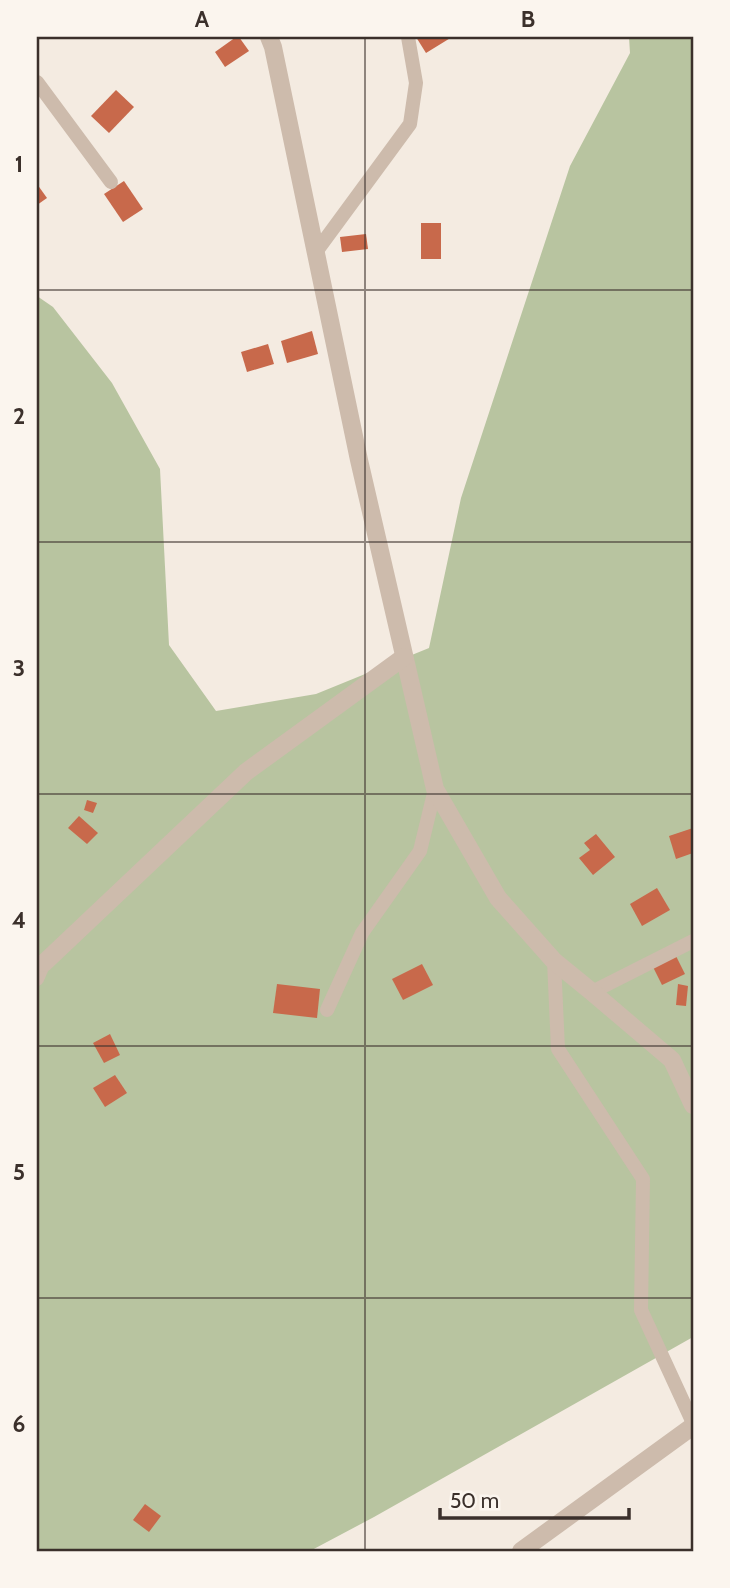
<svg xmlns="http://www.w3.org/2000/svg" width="730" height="1588" viewBox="0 0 730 1588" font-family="Cabin,sans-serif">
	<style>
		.green { fill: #b8c4a0 }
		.building { fill: #c8694b }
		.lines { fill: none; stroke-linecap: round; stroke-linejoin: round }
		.service { stroke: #cdbbac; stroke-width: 14 }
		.minor { stroke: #cdbbac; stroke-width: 18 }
		.grid { fill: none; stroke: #3b302b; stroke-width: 2; stroke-opacity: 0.55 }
		.neatline { fill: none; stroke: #3b302b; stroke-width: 2.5 }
		.grid-label { font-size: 23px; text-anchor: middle; font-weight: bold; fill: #3b302b }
	</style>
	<rect width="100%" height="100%" fill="#f4ebe1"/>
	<path class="green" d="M629 37H693V1337L374 1517 310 1551H37V296L53 307 112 383 160 469 169 645 216 711 316 694 429 648 461 498 570 166 630 53Z"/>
	<g class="building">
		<path d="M236 37H239L249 51 225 67 215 52Z"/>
		<path d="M416 37H452L426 53Z"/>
		<path d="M116 90 134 107 109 133 91 116Z"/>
		<path d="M124 181 143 209 123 222 104 194Z"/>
		<path d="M37 184 47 198 37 205Z"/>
		<rect x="421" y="223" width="20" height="36"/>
		<path d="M366 234 368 249 342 252 340 237Z"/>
		<path d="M312 331 318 354 287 363 281 341Z"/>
		<path d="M268 344 274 364 247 372 241 352Z"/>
		<path d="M87 800 97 803 93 813 84 810Z"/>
		<path d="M79 816 98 833 87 844 68 828Z"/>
		<path d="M693 828V853L676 859 669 836Z"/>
		<path d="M596 834 615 857 593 875 579 858 590 850 584 843Z"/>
		<path d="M657 888 670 910 642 926 630 904Z"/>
		<path d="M676 956 685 974 662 985 653 967Z"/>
		<path d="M422 964 433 985 403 1000 392 979Z"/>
		<path d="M277 984 320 989 317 1018 273 1013Z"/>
		<path d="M678 984 688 986 686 1006 676 1005Z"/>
		<path d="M110 1034 120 1055 104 1063 93 1043Z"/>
		<path d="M115 1075 127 1093 105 1107 93 1088Z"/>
		<path d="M145 1504 161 1516 149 1532 133 1520Z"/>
	</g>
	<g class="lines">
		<g class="service">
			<path d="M37 82 111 182"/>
			<path d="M316 252 410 124 416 83 408 37"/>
			<path d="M554 961 558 1049 643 1179 641 1310 693 1423"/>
			<path d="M37 979 44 963"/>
			<path d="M592 992 693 941"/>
			<path d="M327 1010 362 933 420 851 435 789"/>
		</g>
		<g class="minor">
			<path d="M269 37 273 47 359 460 435 789 498 898 554 961 592 992 672 1060 693 1105"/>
			<path d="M44 963 246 772 404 657"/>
			<path d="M521 1551 693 1426"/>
		</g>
	</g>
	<path class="grid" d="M365 37V1551M37 290H693M37 542H693M37 794H693M37 1046H693M37 1298H693"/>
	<rect width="730" height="1588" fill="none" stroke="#fbf5ee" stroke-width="77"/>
	<path d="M440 1508v10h189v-10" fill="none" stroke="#3b302b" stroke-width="3.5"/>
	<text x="450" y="1508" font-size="21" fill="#3b302b" stroke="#fbf5ee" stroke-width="5" paint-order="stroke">50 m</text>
	<rect x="38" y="38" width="654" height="1512" class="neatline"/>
	<g class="grid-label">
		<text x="202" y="27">A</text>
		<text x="528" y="27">B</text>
		<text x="19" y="172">1</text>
		<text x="19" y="424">2</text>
		<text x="19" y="676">3</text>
		<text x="19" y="928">4</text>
		<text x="19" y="1180">5</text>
		<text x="19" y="1432">6</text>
	</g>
</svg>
